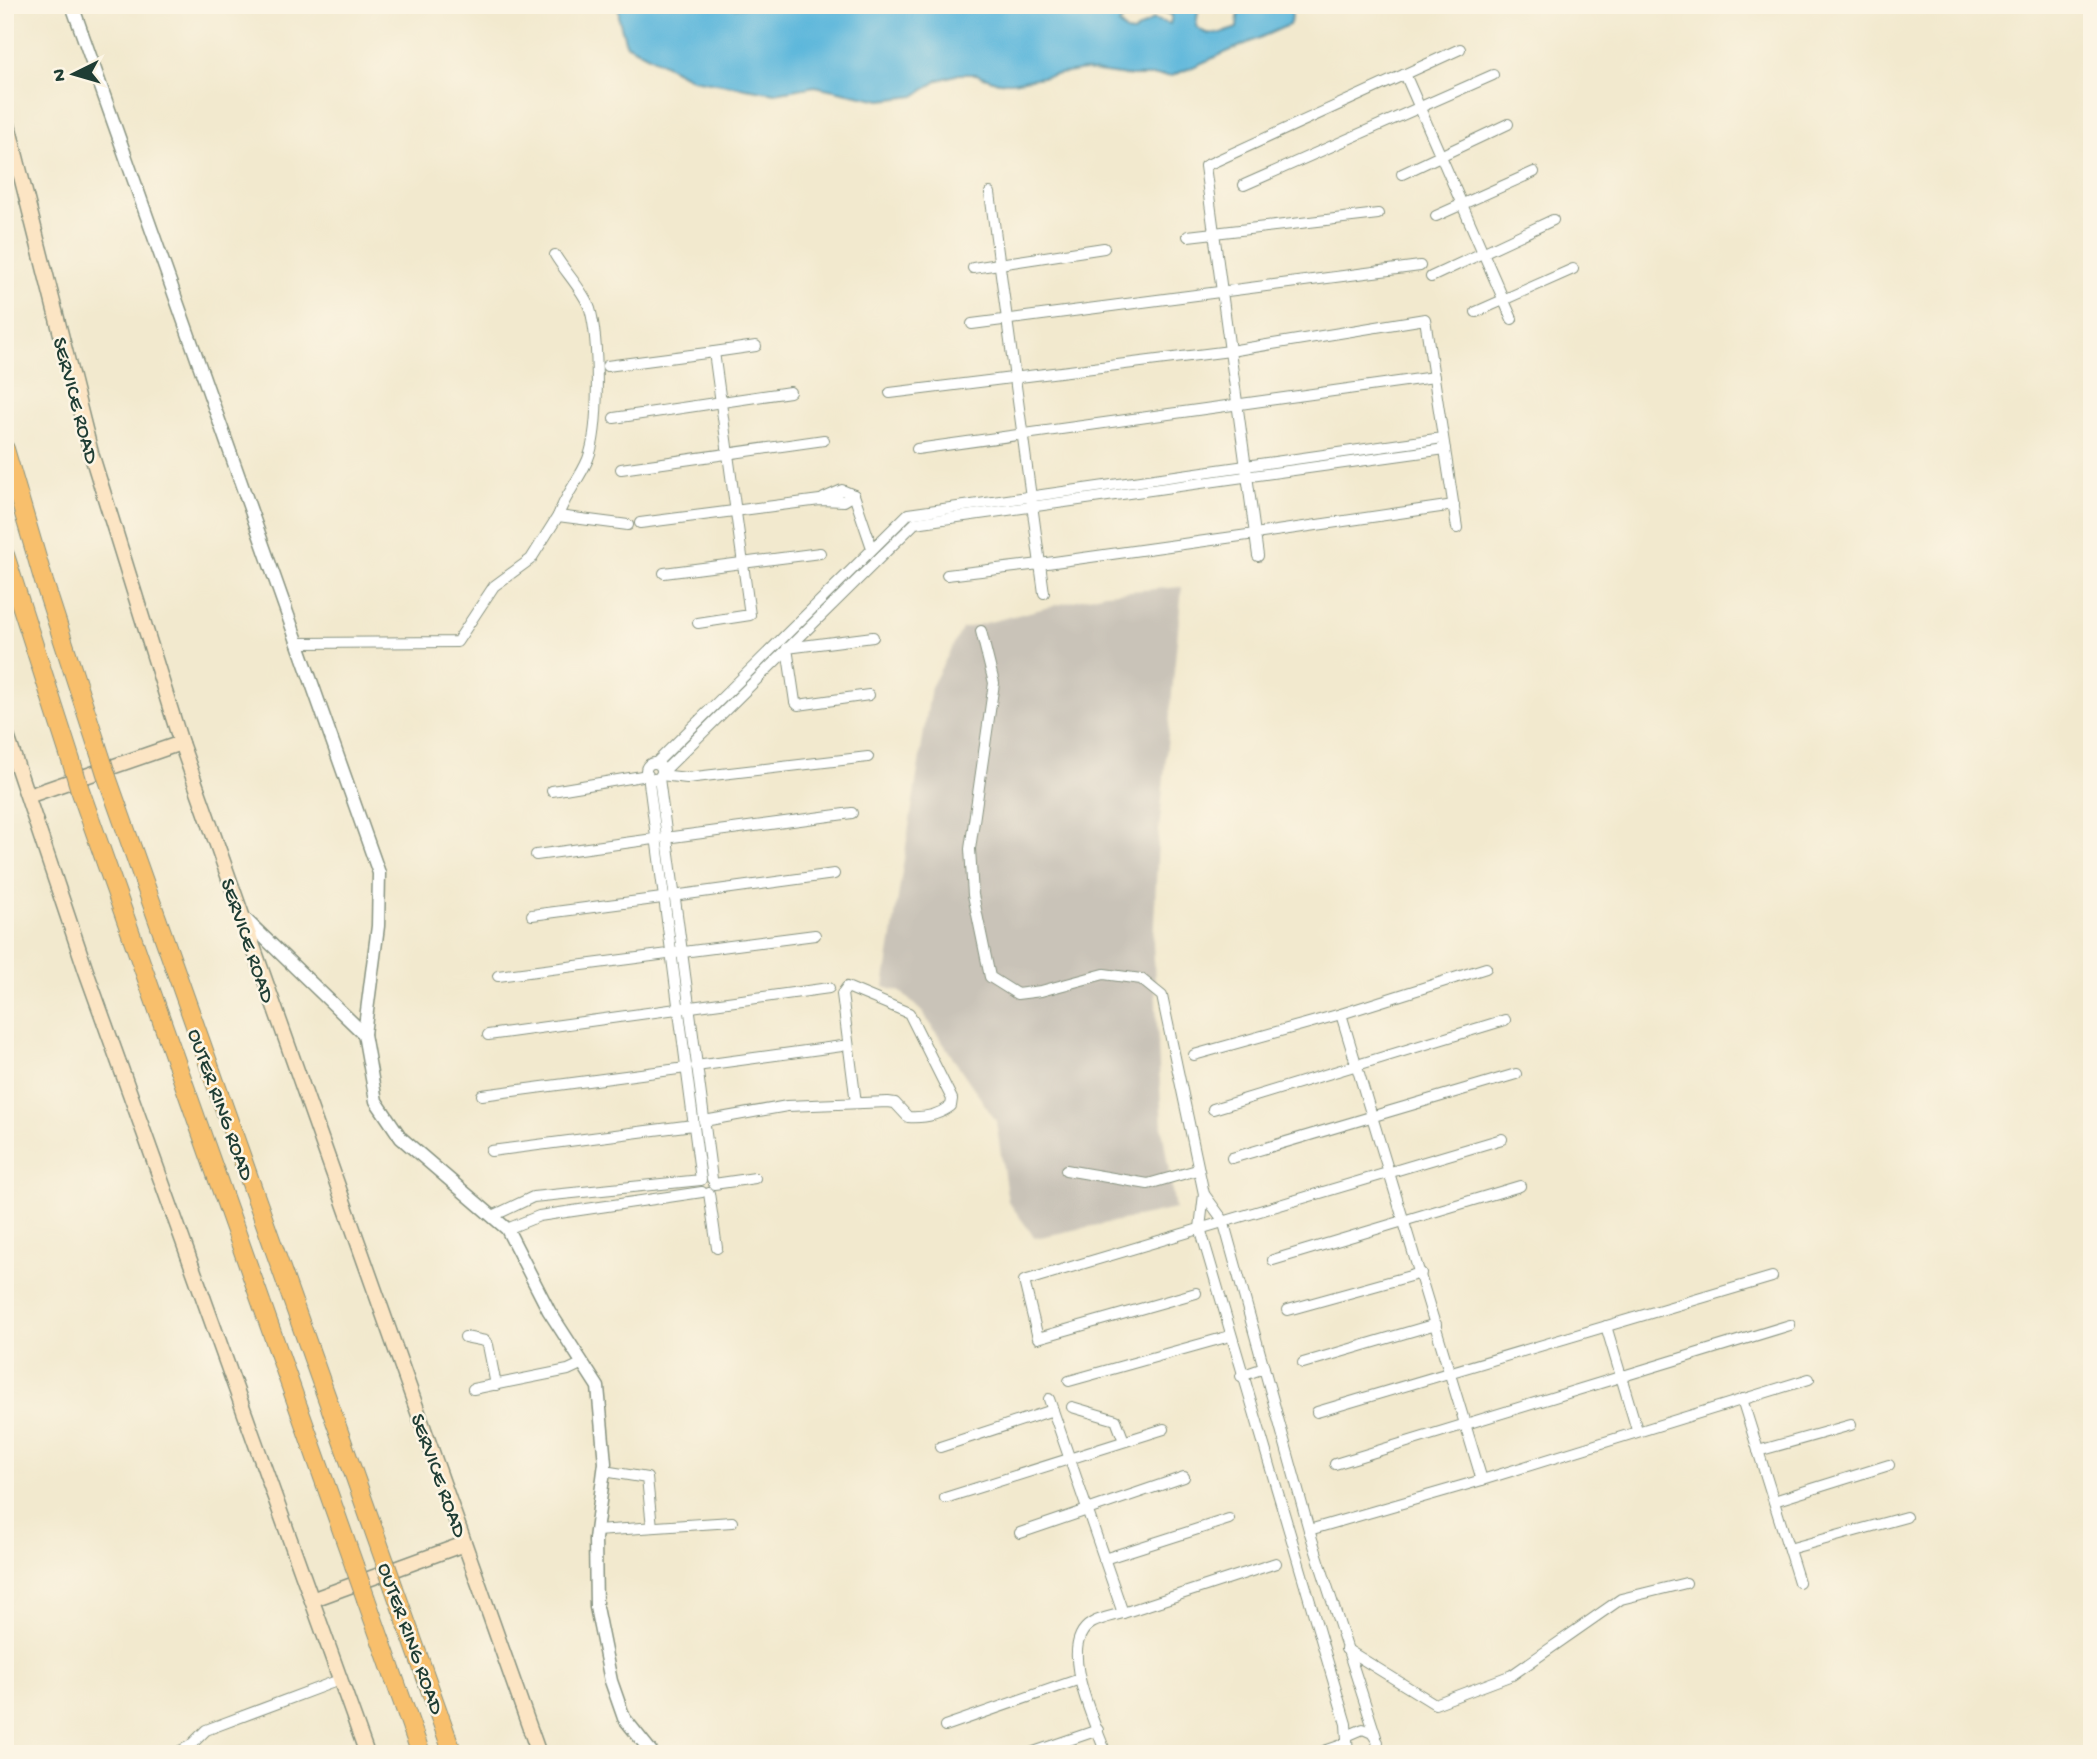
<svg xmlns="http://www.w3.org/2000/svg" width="2097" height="1759" viewBox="0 0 2097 1759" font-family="'Gochi Hand',sans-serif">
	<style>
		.industrial { fill: #c9c3b8 }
		.water { fill: #5db7db; stroke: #3e7a88; stroke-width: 2; fill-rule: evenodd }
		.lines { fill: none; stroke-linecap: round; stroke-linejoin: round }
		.minor-casing { stroke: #889381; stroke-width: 12 }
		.tertiary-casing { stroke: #889381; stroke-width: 15 }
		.secondary-casing { stroke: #889381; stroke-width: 17 }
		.motorway-casing { stroke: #889381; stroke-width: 20 }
		.minor { stroke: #fff; stroke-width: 10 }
		.tertiary { stroke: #fff; stroke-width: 12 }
		.secondary { stroke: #fce5c4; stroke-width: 14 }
		.motorway { stroke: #f8bf6c; stroke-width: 18 }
		.motorway-bridge-casing { stroke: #889381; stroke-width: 20; stroke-linecap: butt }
		.motorway-bridge { stroke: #f8bf6c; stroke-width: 18 }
		.labels { text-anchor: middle; stroke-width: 5; stroke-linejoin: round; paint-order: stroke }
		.street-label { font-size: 21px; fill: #1f3d34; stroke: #fcf5e5 }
	</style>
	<rect width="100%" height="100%" fill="#fcf5e5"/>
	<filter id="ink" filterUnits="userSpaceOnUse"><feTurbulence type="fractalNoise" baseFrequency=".0143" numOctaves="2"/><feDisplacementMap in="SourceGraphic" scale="14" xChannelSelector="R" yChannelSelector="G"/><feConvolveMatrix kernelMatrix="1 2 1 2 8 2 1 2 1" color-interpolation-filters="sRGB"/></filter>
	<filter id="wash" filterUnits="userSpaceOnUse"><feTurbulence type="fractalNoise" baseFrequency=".00686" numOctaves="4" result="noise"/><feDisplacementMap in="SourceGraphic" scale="28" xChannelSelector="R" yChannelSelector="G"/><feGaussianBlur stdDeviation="1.57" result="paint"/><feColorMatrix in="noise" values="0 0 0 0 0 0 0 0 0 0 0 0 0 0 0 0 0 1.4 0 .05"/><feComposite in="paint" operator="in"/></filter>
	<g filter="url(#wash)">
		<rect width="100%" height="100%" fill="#f2e9ce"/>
		<path class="industrial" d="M1182 587 1158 841 1153 943 1162 1128 1175 1209 1035 1238 1008 1201 996 1121 922 1012 901 992 884 987 931 687 962 629 1105 593Z"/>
		<path class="water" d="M619 5H724L735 8 757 5H1199L1196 26C1207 39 1223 33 1237 28L1239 5H1291L1292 17 1289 25 1172 76H1126L1084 70 1012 82H998L976 74H959L939 80 915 96 881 100 815 86 775 93 692 79 626 44 619 19ZM1155 8 1172 15 1170 24 1153 19 1133 33 1126 32 1119 24 1123 19Z"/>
	</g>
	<g filter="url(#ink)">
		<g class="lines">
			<g class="minor-casing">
				<g id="minor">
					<path d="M1405 74 1512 319"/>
					<path d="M1402 174 1508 124"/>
					<path d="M1244 185 1493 75"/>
					<path d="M990 193 1040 564 1255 534 1230 351 1425 319 1457 528"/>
					<path d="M1436 216 1534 172"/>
					<path d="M1188 236 1378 214"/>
					<path d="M555 255C565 272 584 291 590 309 599 340 600 429 588 459 580 479 566 493 558 516"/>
					<path d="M973 268 1104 248"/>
					<path d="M1431 277 1553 220"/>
					<path d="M1476 312 1573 269"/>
					<path d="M972 324 1420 266"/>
					<path d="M714 352 756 346"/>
					<path d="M607 366 714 352 750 615 698 623"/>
					<path d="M890 393 1230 351 1205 166 1460 49"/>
					<path d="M614 418 790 392"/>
					<path d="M917 449 1434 377"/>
					<path d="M621 469 824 440"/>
					<path d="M824 498 842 490 854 495"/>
					<path d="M640 523 820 500 844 501 854 495 872 548"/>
					<path d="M1258 556 1255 534 1454 505"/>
					<path d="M664 573 820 553"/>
					<path d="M947 575 1040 564 1044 593"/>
					<path d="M981 631 994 683 970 849 973 895 990 977 1017 994 1041 991 1104 974 1141 979 1162 996 1204 1194 1223 1220 1309 1530 1376 1737"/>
					<path d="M300 643 457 642 494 586 531 559 558 516 628 525"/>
					<path d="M869 695 798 705 795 702 787 648 873 637"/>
					<circle cx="654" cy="771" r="8"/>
					<path d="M656 763 908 514 1443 438"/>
					<path d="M662 773 915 523 1445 449"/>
					<path d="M661 775 687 778 868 757"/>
					<path d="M659 778 712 1179"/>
					<path d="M665 838 852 813"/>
					<path d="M536 855 654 839"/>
					<path d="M673 896 834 874"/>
					<path d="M532 915 662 898"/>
					<path d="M498 976 815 935"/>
					<path d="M1341 1014 1482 1480"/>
					<path d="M488 1035 829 988"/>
					<path d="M1194 1055 1341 1014 1486 968"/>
					<path d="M696 1066 842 1046"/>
					<path d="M482 1095 686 1068"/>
					<path d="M1213 1109 1505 1020"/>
					<path d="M704 1121 787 1106 888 1102 895 1103 908 1117C923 1118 939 1115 951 1106L952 1099 909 1013 847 987 842 994 856 1103"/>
					<path d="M491 1151 693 1125"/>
					<path d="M1232 1158 1516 1074"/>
					<path d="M1066 1170 1148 1184 1197 1170"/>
					<path d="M714 1184 755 1178"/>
					<path d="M709 1193 717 1248"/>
					<path d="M1204 1194 1200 1228 1346 1724 1348 1754"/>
					<path d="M495 1215 533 1197 701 1180 648 775 552 791"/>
					<path d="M507 1229 539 1216 702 1192"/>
					<path d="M1273 1260 1520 1186"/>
					<path d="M1196 1293 1038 1338 1024 1281 1502 1139"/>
					<path d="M1288 1310 1421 1273"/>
					<path d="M1606 1326 1637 1430"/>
					<path d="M465 1337 485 1341 488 1345 496 1385"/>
					<path d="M1303 1363 1436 1324"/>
					<path d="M1241 1376 1264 1368"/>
					<path d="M1069 1381 1230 1336"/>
					<path d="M473 1389 568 1370 583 1363"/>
					<path d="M1049 1399 1123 1613C1113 1616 1101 1618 1092 1623 1055 1644 1096 1724 1106 1754"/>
					<path d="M1742 1399 1799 1582"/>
					<path d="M1072 1407 1116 1420 1124 1441"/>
					<path d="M1317 1412 1772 1277"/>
					<path d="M940 1447 1053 1410"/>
					<path d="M1758 1451 1851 1425"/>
					<path d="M1335 1464 1790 1325"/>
					<path d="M604 1471 647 1478 652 1527"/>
					<path d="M945 1498 1164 1429"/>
					<path d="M1774 1501 1889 1465"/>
					<path d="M1309 1530 1482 1480 1809 1379"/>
					<path d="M596 1531 732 1522"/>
					<path d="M1020 1533 1184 1477"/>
					<path d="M1789 1549 1906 1517"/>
					<path d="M1104 1559 1229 1519"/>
					<path d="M1123 1613 1276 1563"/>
					<path d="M1346 1649 1435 1704 1512 1675 1621 1599 1686 1583"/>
					<path d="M945 1726 1080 1679"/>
					<path d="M1349 1735 1363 1729 1372 1733 1378 1742 1375 1754"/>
					<path d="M174 1754 190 1746 206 1730 342 1679"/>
					<path d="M1028 1754 1098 1730"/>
					<path d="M1316 1754 1345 1744"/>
				</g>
			</g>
			<g class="tertiary-casing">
				<g id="tertiary">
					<path d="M72 5 379 873 378 926 364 1034 376 1101 401 1138 507 1229 549 1311 598 1387 605 1463 595 1539 596 1607 611 1681 624 1718 653 1754"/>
					<path d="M243 917 364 1034"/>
				</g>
			</g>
			<g class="secondary-casing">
				<g id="secondary">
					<path d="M5 113 91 453 181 743 539 1754"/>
					<path d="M5 730 86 971 367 1754"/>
					<path d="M28 796 181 743"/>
					<path d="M314 1599 464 1544"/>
				</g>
			</g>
			<g class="motorway-casing">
				<g id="motorway">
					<path d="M5 449 44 582 102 761"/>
					<path d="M5 555 74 770"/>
					<path d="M107 777 385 1562"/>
					<path d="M79 787 354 1565"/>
					<path d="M394 1588 453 1754"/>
					<path d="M366 1599 421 1754"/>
				</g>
			</g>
			<use href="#minor" class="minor"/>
			<use href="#tertiary" class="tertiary"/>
			<use href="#secondary" class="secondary"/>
			<use href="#motorway" class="motorway"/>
			<g class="motorway-bridge-casing">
				<g id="motorway-bridge">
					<path d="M102 761 107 777"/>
					<path d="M74 770 79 787"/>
					<path d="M385 1562 394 1588"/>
					<path d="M354 1565 366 1599"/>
				</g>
			</g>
			<use href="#motorway-bridge" class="motorway-bridge"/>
		</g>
	</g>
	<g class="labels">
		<g class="street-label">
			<text transform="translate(77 400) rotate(75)" y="7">SERVICE ROAD</text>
			<text transform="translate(249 940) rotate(71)" y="7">SERVICE ROAD</text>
			<text transform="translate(222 1104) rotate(70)" y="7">OUTER RING ROAD</text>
			<text transform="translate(440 1475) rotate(70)" y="7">SERVICE ROAD</text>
			<text transform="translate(412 1638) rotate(70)" y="7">OUTER RING ROAD</text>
		</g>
	</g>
	<rect width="2097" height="1759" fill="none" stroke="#fcf5e5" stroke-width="28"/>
	<g transform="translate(74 74) rotate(265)" stroke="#fcf5e5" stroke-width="5" paint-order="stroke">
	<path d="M0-5L12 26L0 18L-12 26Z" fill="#1f3d34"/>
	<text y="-10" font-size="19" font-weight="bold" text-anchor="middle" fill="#1f3d34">N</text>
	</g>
</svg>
